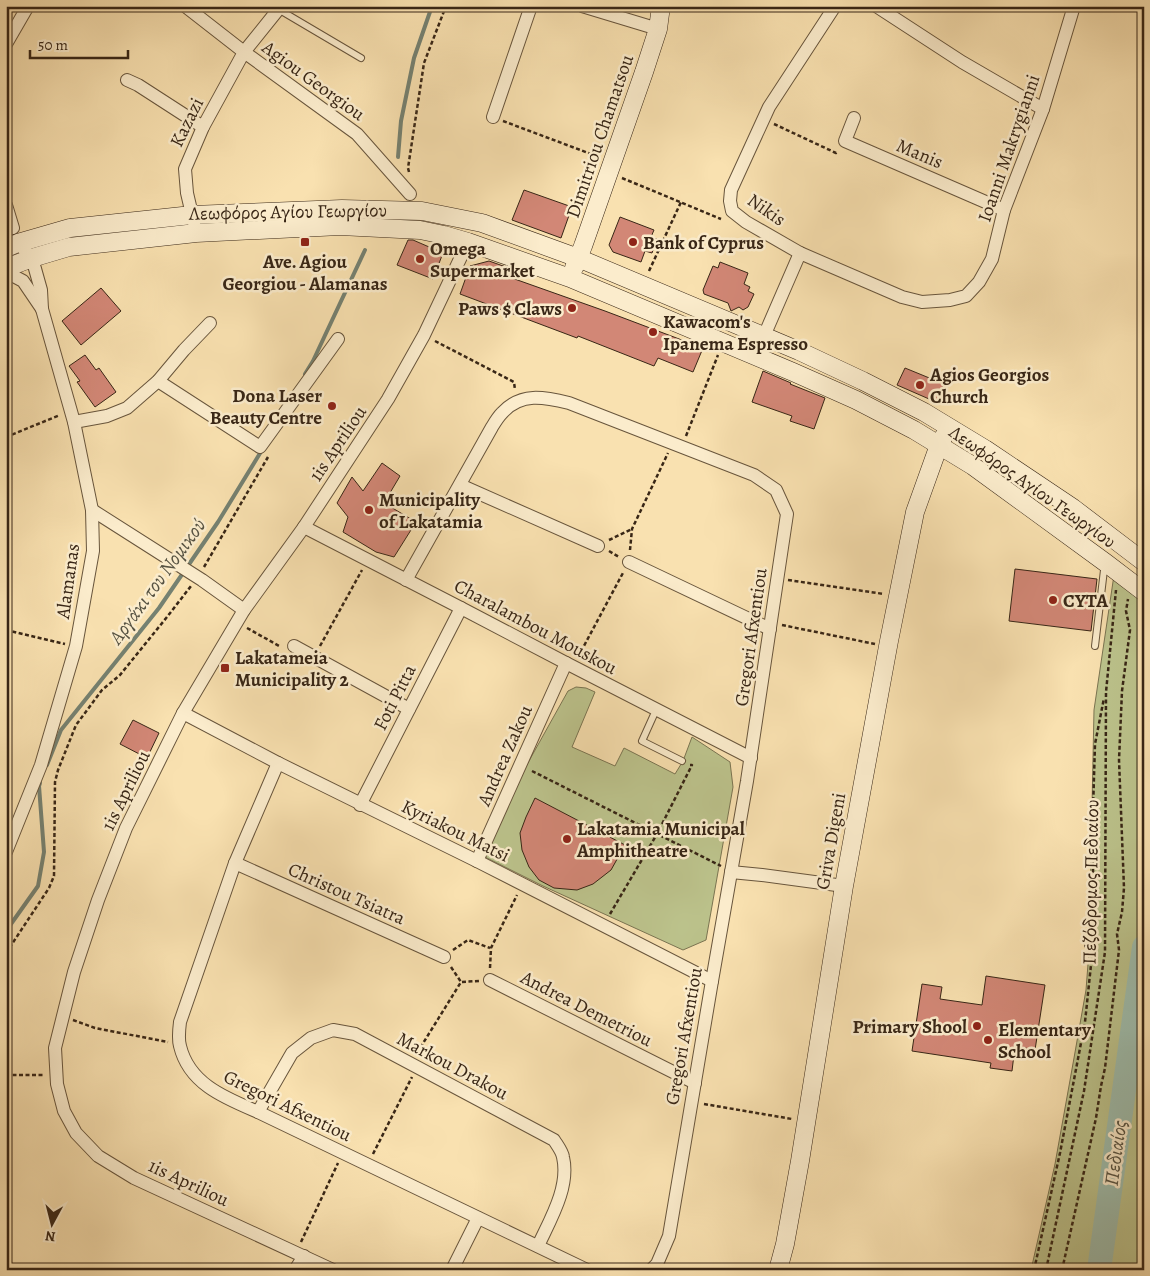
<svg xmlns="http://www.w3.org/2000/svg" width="1150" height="1276" viewBox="0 0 1150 1276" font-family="Alegreya,serif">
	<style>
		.green { fill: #bcc38c; stroke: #7a7451 }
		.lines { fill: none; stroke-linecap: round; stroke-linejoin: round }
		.stream { stroke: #758171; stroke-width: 4 }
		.river { stroke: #9ebdad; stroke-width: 24 }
		.building { fill: #d28776; stroke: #382616 }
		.lane-casing { stroke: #68553c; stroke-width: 8 }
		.street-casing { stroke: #68553c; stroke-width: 14 }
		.secondary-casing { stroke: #382616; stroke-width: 19 }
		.path { stroke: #382616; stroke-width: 2.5; stroke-dasharray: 4 2.5; stroke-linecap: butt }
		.lane { stroke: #fbeccc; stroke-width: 6 }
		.street { stroke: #fbeccc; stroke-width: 12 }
		.secondary { stroke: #fbeccc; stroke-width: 18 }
		.poi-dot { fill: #8f2418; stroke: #fbeccc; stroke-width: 2 }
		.labels { text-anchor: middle; stroke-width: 5; stroke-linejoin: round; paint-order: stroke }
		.street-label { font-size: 19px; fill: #382616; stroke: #fbeccc }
		.poi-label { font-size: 19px; font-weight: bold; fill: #382616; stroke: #fbeccc; text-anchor: start }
		.water-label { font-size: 20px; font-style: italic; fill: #575343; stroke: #fbeccc }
	</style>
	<rect width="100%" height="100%" fill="#f9e1b0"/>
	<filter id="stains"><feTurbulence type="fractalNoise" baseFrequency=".004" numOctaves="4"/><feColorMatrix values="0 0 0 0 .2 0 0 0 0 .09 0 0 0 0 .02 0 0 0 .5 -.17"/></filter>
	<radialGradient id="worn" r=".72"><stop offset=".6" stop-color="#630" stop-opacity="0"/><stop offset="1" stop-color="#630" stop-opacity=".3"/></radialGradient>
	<g class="green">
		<path d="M1114 575 1144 600V1270H1031L1055 1164 1074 1058 1086 990 1089 951 1094 710Z"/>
		<path d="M576 687 586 688 595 692 572 747 615 766 624 748 675 774 683 761 692 737 730 762 733 787 706 940 683 950 543 886 485 857 515 786 568 691Z"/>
	</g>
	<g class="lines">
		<g class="stream">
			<path d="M398 157 401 121 414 58 432 6"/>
			<path d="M305 374 313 361 365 250"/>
			<path d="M47 765 61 730 159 608 218 522 262 450"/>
			<path d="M6 931 38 886 44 852 39 786 40 783"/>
		</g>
		<path class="river" d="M1099 1270 1144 947"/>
	</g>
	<g class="building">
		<path d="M524 190 572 207 561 238 512 220Z"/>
		<path d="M620 217 654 230 651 237 657 239 652 253 645 251 641 262 613 252 609 245Z"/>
		<path d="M408 240H413L443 253 433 279 397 265Z"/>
		<path d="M489 261 506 267 504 273 510 275 509 277 605 311 703 348 693 372 658 358 654 366 578 336 577 338 460 294 470 266Z"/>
		<path d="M720 262 748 273 744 284 750 287 748 291 754 294 748 307 743 310 739 307 731 311 728 303 704 294 703 290 713 266 718 268Z"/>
		<path d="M101 288 121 311 81 345 62 321Z"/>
		<path d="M85 355 96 370 99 368 116 392 95 407 77 382 80 381 69 366Z"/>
		<path d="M905 368 944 384 936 402 897 385Z"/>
		<path d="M763 371 791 383 790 384 825 398 814 429 790 421 792 416 752 402Z"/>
		<path d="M382 463 400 476 384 503 416 522 394 557 376 552 343 532 348 517 337 503 352 477 363 491Z"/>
		<path d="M1015 569 1097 579 1091 631 1009 621Z"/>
		<path d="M133 720 159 733 147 758 120 744Z"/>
		<path d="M535 798 625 845 611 870 593 884 577 890 554 888 539 880 529 867 522 850 520 833 526 817Z"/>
		<path d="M986 976 1045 985 1035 1050 1015 1046 1012 1071 990 1068 991 1063 912 1051 922 984 942 987 940 999 982 1005Z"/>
	</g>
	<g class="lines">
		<g class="lane-casing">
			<g id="lane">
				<path d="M278 9 361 58"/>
				<path d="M1095 646 1104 570 1106 565"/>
				<path d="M656 710 642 741 682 761"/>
			</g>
		</g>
		<g class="street-casing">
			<g id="street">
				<path d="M185 6 244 52 357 134 410 194"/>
				<path d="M582 6 658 29"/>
				<path d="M835 6 769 107 731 190 730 201 732 211 746 222 800 253 902 297 922 302 950 300 966 296 979 282 992 259 1004 210 1043 109 1074 6"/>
				<path d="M876 6 962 62 1043 109"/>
				<path d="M6 44 28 6"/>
				<path d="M127 80 138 85 203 127"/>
				<path d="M493 117 531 6"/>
				<path d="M854 118 845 141 1004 210"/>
				<path d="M6 205 13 228"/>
				<path d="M194 223 187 193 185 169 203 127 244 52 281 6"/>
				<path d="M6 272 23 281 42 309"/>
				<path d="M764 336 800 253"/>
				<path d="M158 381 260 447 338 339"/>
				<path d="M74 422 107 416 127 408 158 381 184 350 210 323"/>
				<path d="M460 485 598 546"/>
				<path d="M92 510 202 580 244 610"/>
				<path d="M304 527 461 608 566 663 751 758"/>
				<path d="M629 562 770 629"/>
				<path d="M406 580 492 427C495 422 498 417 502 413 521 392 544 397 569 403L754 475 776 490 787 514 747 781 712 981 669 1236 657 1264 651 1270"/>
				<path d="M294 646 409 709"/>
				<path d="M183 713 278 763 477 861 712 981"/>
				<path d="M278 763 235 863 180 1022C179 1030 178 1039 180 1046 189 1084 225 1098 258 1112L587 1270"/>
				<path d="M360 805 461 608"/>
				<path d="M6 852 41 765 76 646 93 551 92 510 74 422 42 309 41 290 32 258 18 243"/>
				<path d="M477 861 566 663"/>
				<path d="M235 863 444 957"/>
				<path d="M731 872 762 875 844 886"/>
				<path d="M490 980 695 1083"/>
				<path d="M258 1112 292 1053 311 1038 333 1030 355 1034 554 1140C557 1145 562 1151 563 1157 570 1187 550 1220 538 1246"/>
				<path d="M295 1270 304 1256"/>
				<path d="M333 1270 134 1178 98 1156 76 1133 64 1111 57 1084 55 1048 74 972 98 900 126 828 183 713 244 610 304 527 388 399 424 335 468 242"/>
				<path d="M452 1270 478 1218"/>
			</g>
		</g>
		<g class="secondary-casing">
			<g id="secondary">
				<path d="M6 248 18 243 70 228 192 215 342 209 422 211 482 223 578 258 799 351 863 381 924 412 985 449 1073 508 1144 562"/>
				<path d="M6 268 32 258 69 247 196 233 340 226 420 230 444 235 468 242 570 278 793 372 856 400 914 430 973 466 1106 563 1144 592"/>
				<path d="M574 268 583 246 644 72 658 29 661 6"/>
				<path d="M778 1270 785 1244 800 1161 844 886 889 641 915 512 939 445 944 436"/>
			</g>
		</g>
		<g class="path">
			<path d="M503 121 599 157"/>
			<path d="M774 124 836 153 838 151"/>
			<path d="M409 172 408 168 424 63 446 6"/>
			<path d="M622 178 721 219"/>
			<path d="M649 271 681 202"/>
			<path d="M435 341 514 382 515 390"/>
			<path d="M686 436 718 355"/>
			<path d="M6 437 60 415"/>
			<path d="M609 540 632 529"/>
			<path d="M630 550 632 529 668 453"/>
			<path d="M609 551 619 557"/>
			<path d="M204 567 268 457"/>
			<path d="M788 580 884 594"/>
			<path d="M782 625 875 644"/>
			<path d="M247 628 281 647"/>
			<path d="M6 630 65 644"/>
			<path d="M320 646 362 570"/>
			<path d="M578 657 624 571"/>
			<path d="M532 771 721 866"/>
			<path d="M610 914 657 834 692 765H690"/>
			<path d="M1084 946H1093"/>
			<path d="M453 950 468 940 490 948"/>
			<path d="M6 960 8 950 49 888 54 876 55 782 58 770 76 725 102 690 120 675 167 617 191 586"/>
			<path d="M451 967 461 982"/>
			<path d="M490 968 491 948 517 895"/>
			<path d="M73 1020 95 1028 168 1042"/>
			<path d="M417 1053 461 982 479 981"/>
			<path d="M6 1075H45"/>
			<path d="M704 1104 792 1119"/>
			<path d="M373 1154 412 1077"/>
			<path d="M301 1242 338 1163"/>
			<path d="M1034 1270 1060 1153 1085 1022 1093 946V810L1095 744 1104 698"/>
			<path d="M1046 1270 1084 1091 1105 952 1106 692 1116 590"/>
			<path d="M1062 1270 1096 1118 1101 1086 1105 1068 1119 950 1117 934 1122 912 1124 888 1119 760 1122 691 1130 630 1126 611 1128 599"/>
		</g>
		<use href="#lane" class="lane"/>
		<use href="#street" class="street"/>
		<use href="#secondary" class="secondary"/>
	</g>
	<g class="poi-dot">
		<rect x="300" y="237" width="10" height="10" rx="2.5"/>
		<circle cx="633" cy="242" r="5"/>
		<circle cx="420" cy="259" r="5"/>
		<circle cx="572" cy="308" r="5"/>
		<circle cx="653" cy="332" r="5"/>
		<circle cx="920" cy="385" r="5"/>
		<circle cx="332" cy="406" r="5"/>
		<circle cx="369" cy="510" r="5"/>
		<circle cx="1053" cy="600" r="5"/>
		<rect x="220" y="663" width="10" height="10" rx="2.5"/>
		<circle cx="567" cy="839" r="5"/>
		<circle cx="977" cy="1026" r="5"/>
		<circle cx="988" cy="1040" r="5"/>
	</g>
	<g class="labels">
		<g class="street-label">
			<text transform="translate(314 80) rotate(36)" y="7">Agiou Georgiou</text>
			<text transform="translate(186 122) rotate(-64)" y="7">Kazazi</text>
			<text transform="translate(599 136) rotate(-71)" y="7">Dimitriou Chamatsou</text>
			<text transform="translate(1008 148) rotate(-71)" y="7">Ioanni Makrygianni</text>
			<text transform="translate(920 153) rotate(23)" y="7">Manis</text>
			<text transform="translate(767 209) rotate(35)" y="7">Nikis</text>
			<text transform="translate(288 211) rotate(-1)" y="7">Λεωφόρος Αγίου Γεωργίου</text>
			<text transform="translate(337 443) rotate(-56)" y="7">1is Apriliou</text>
			<text transform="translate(1033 486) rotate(35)" y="7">Λεωφόρος Αγίου Γεωργίου</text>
			<text transform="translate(67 581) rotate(-82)" y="7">Alamanas</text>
			<text transform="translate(536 626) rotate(28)" y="7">Charalambou Mouskou</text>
			<text transform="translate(750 637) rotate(-82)" y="7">Gregori Afxentiou</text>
			<text transform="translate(394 697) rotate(-63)" y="7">Foti Pitta</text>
			<text transform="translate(504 755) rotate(-66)" y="7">Andrea Zakou</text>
			<text transform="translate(125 790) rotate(-64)" y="7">1is Apriliou</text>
			<text transform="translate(456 830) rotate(26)" y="7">Kyriakou Matsi</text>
			<text transform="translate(830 841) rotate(-80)" y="7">Griva Digeni</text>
			<text transform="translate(1090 882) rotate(-89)" y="7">Πεζόδρομος Πεδιαίου</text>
			<text transform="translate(347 893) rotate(24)" y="7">Christou Tsiatra</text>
			<text transform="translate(587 1008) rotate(27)" y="7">Andrea Demetriou</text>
			<text transform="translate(683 1036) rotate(-80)" y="7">Gregori Afxentiou</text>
			<text transform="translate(453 1065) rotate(28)" y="7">Markou Drakou</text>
			<text transform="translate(288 1105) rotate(26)" y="7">Gregori Afxentiou</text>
			<text transform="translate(189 1182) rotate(25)" y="7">1is Apriliou</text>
		</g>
		<g class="poi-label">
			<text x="643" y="249">Bank of Cyprus</text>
			<text x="430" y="255">Omega<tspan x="430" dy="22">Supermarket</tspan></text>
			<text x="305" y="268" text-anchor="middle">Ave. Agiou<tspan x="305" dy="22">Georgiou - Alamanas</tspan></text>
			<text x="562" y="315" text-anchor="end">Paws $ Claws</text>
			<text x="663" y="328">Kawacom's<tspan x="663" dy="22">Ipanema Espresso</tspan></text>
			<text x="930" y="381">Agios Georgios<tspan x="930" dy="22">Church</tspan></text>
			<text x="322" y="402" text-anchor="end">Dona Laser<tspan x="322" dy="22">Beauty Centre</tspan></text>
			<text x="379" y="506">Municipality<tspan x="379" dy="22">of Lakatamia</tspan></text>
			<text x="1063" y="607">CYTA</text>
			<text x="235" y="664">Lakatameia<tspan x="235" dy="22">Municipality 2</tspan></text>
			<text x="577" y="835">Lakatamia Municipal<tspan x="577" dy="22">Amphitheatre</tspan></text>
			<text x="967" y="1033" text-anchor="end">Primary Shool</text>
			<text x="998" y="1036">Elementary<tspan x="998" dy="22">School</tspan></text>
		</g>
		<g class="water-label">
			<text transform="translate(157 581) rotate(-54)" y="7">Αργάκι του Νομικού</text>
			<text transform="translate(1115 1153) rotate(-82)" y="7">Πεδιαίος</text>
		</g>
	</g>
	<rect width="1150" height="1276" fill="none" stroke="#f9e1b0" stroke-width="25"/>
	<rect x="8" y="8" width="1135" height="1261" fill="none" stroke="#382616" stroke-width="2.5"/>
	<rect x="12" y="12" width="1125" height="1251" fill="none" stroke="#382616"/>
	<g transform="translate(52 1224) rotate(187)" stroke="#fbeccc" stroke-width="4" paint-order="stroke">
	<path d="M0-4L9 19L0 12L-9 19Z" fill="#382616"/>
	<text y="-8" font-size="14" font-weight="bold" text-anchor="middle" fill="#382616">N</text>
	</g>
	<path d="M30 50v8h98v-8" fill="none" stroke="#382616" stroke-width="2.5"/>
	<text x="38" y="50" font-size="15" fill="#382616" stroke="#fbeccc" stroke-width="4" paint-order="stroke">50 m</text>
	<rect width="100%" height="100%" filter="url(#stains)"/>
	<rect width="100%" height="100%" fill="url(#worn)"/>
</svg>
